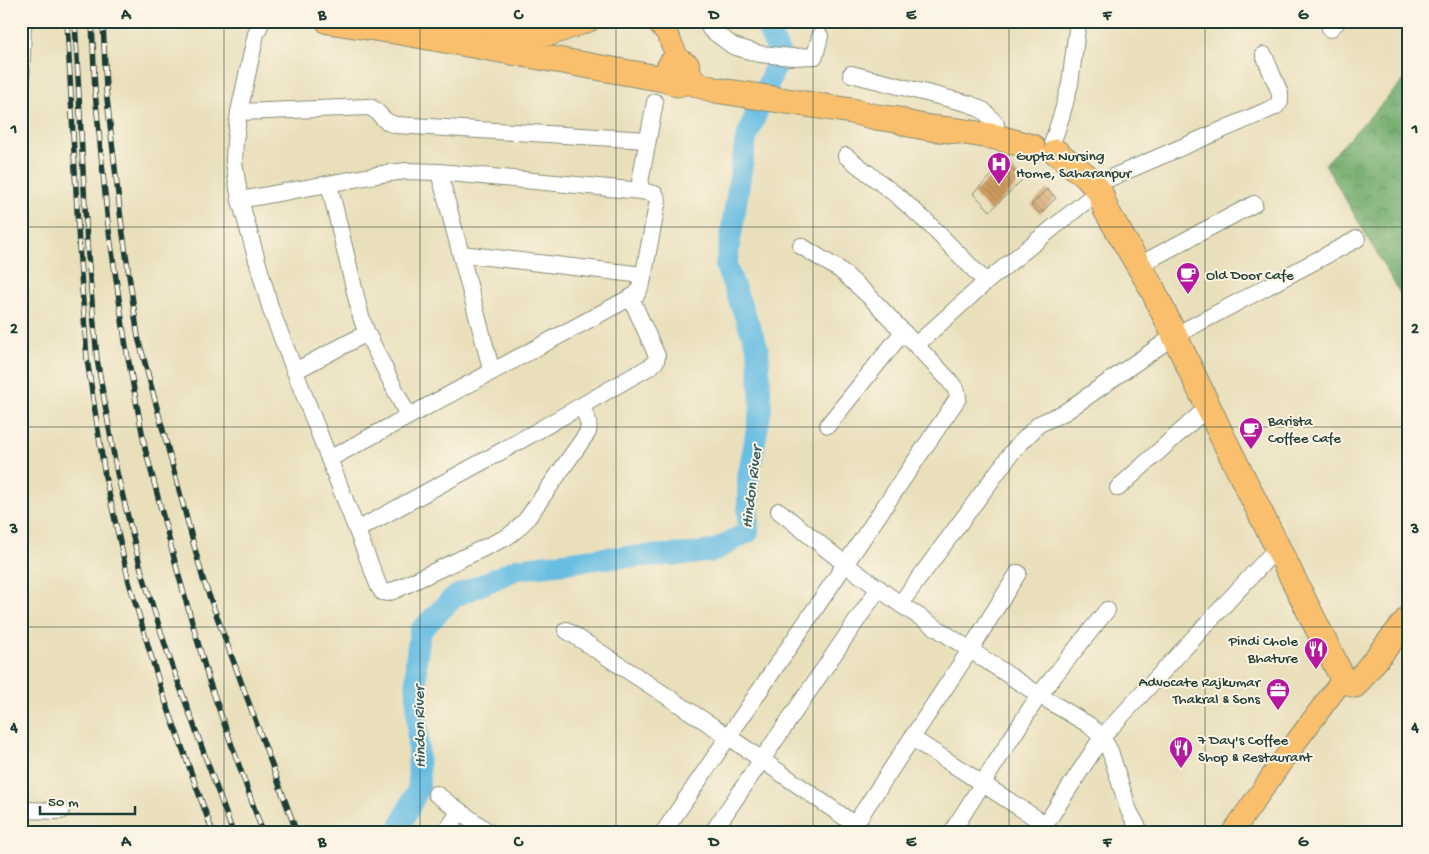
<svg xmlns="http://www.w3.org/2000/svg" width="1429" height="854" viewBox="0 0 1429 854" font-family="'Gochi Hand',sans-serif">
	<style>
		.forest { fill: url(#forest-crowns); stroke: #47744f }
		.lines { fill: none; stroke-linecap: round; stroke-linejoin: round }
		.river { stroke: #67bde3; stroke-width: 22 }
		.building { fill: url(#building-back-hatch) }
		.minor-casing { stroke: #848e78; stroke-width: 18 }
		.major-casing { stroke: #848e78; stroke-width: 23 }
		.highway-casing { stroke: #848e78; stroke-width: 27 }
		.minor { stroke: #fff; stroke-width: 16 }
		.major { stroke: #f9bf6d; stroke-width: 21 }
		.highway { stroke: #f9bf6d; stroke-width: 25 }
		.rail-casing { stroke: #1f3d34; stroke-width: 5.5 }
		.rail { stroke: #fcf5e5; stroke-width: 4; stroke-dasharray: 11; stroke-linecap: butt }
		.grid { fill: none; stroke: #1f3d34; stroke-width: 1; stroke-opacity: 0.55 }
		.labels { text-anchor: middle; stroke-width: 4; stroke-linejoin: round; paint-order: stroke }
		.poi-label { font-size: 15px; fill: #1f3d34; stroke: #fcf5e5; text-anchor: start }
		.water-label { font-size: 16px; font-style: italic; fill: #315d60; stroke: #fcf5e5 }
		.neatline { fill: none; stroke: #1f3d34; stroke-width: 2 }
		.grid-label { font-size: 16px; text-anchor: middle; font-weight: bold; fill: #1f3d34 }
	</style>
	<defs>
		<pattern id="forest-crowns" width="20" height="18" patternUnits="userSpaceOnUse" patternTransform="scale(1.25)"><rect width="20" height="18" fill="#6faa6a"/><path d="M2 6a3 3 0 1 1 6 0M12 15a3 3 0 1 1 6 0" fill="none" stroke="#5b8c58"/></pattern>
		<pattern id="building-back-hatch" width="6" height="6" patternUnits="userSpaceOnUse" patternTransform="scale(1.25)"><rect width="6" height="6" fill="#cf9b5e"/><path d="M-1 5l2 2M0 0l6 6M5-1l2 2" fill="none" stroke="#a7804e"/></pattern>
	</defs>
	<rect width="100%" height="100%" fill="#fcf5e5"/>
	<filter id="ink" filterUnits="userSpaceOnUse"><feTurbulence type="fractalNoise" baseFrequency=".02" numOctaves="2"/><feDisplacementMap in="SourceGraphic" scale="10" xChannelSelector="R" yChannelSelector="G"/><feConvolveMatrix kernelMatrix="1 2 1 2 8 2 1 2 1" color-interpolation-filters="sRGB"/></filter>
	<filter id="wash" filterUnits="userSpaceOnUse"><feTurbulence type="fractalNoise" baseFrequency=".0096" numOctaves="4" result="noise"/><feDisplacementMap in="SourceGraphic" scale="20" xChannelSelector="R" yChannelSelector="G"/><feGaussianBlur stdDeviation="1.12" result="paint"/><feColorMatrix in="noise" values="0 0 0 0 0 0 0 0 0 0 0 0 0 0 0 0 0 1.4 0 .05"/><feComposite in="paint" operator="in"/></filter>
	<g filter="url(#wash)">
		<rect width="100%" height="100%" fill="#e9dfbb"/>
		<path class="forest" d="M1408 76V307L1325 164Z"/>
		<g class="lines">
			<path class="river" d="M397 833 419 787 416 661 420 631 454 597 517 569 603 558 689 554 714 551 748 532V477L761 409 758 349 726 266 746 139 780 55 764 21"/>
		</g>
		<g id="blocks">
			<g class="building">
				<path d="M1006 162 1022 180 990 211 973 193Z"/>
				<path d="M1047 189 1056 198 1040 214 1031 205Z"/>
			</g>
		</g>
	</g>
	<g filter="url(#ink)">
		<use href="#blocks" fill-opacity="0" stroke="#848e78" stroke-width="1"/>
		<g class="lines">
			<g class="minor-casing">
				<g id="minor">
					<path d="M262 21 256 34 239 112 235 141 234 162 240 200 271 310 379 587 382 592 387 593 393 591 507 537 516 530 526 520 588 432C590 422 586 415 581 406"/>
					<path d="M710 21V29L733 46 760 54 793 57 815 56 820 36"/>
					<path d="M1330 29 1338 21"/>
					<path d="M851 74 970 104 984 111 996 124"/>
					<path d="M21 86 23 21"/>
					<path d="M239 112 368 107C381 109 378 121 396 125L647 140"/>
					<path d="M1053 141 1062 114 1070 84 1078 21"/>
					<path d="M846 156 900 198 929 224 986 282"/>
					<path d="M439 172 492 372"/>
					<path d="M329 184 361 317 367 333 408 416"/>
					<path d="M1094 185 1275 107 1280 102V93L1264 55"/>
					<path d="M240 200 382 174 406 171 439 172 641 191"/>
					<path d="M461 254 643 275"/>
					<path d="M1139 265 1254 204"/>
					<path d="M916 345 986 282 1091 197"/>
					<path d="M295 371 367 333"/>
					<path d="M828 425 903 332"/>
					<path d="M329 459 637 294 642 283 658 200 655 194 641 191 640 182 655 102"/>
					<path d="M1118 488 1208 407"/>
					<path d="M779 511 845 564 900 604 1039 695 1089 725 1102 737 1110 751 1129 811 1141 833"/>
					<path d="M357 530 502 451 651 366 656 361 657 356 631 298"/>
					<path d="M900 604 1013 451 1039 424 1065 412 1174 336 1357 239"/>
					<path d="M566 630 729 737 867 833"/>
					<path d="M912 738 1045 824"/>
					<path d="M436 794 490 833"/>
					<path d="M21 810 61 811"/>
					<path d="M445 833 460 811"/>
					<path d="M663 833 958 398 957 391 949 380 869 296 840 270 801 246"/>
					<path d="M712 833 879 588"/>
					<path d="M849 833 970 650 1018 573"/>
					<path d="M951 833 1039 695 1107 610"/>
					<path d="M1040 833 1102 737 1277 548"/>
				</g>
			</g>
			<g class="major-casing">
				<g id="major">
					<path d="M427 21 506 33 550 35 589 21"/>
					<path d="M656 21 666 32 680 62"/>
					<path d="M1232 833 1293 746 1343 679"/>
				</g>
			</g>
			<g class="highway-casing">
				<g id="highway">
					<path d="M328 21 400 32 669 80"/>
					<path d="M689 75 685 82 677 84 669 80 667 72 671 64 680 62 687 66 689 75 696 84 715 90 852 111 876 117 898 120 909 124 930 128 959 131 996 137 1032 147"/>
					<path d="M1056 152 1086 176 1100 192 1106 210 1152 288 1221 434 1343 679 1355 685 1408 619"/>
				</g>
			</g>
			<use href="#minor" class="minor"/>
			<use href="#major" class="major"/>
			<use href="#highway" class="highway"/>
			<g class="rail-casing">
				<g id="rail">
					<path d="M67 21 79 246 87 359 105 476 129 582 161 689 213 833"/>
					<path d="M75 21 87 244 97 359 117 473 141 569 168 654 233 833"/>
					<path d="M92 21 95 92 108 224 126 347 145 448 178 573 209 681 263 833"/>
					<path d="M103 21 106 90 121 220 138 337 203 579 297 833"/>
				</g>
			</g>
			<use href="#rail" class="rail"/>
		</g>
	</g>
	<path class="grid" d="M224 21V833M420 21V833M616 21V833M813 21V833M1009 21V833M1205 21V833M21 227H1408M21 427H1408M21 627H1408"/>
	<defs>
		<g id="hospital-pin" transform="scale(1.25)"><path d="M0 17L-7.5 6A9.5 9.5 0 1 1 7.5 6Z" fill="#b5179e" stroke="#fcf5e5"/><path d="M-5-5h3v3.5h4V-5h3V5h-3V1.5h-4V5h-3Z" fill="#fff"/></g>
		<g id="cafe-pin" transform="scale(1.25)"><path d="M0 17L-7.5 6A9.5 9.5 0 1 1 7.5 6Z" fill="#b5179e" stroke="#fcf5e5"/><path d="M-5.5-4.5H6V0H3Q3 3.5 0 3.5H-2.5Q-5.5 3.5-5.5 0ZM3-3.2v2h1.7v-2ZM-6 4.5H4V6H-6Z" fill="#fff"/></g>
		<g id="restaurant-pin" transform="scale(1.25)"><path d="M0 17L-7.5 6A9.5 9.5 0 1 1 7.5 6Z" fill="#b5179e" stroke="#fcf5e5"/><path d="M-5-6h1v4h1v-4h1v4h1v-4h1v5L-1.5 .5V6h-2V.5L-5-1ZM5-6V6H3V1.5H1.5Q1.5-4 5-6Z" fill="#fff"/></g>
		<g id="office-pin" transform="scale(1.25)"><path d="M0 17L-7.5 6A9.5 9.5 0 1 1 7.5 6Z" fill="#b5179e" stroke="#fcf5e5"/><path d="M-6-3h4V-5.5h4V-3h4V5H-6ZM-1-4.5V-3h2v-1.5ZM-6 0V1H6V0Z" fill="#fff"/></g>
	</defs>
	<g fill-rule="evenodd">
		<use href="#hospital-pin" x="999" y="164"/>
		<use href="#cafe-pin" x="1188" y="274"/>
		<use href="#cafe-pin" x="1251" y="429"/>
		<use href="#restaurant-pin" x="1316" y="649"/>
		<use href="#office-pin" x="1278" y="690"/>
		<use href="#restaurant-pin" x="1181" y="748"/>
	</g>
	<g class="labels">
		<g class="poi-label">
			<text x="1016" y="160">Gupta Nursing<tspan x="1016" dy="17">Home, Saharanpur</tspan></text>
			<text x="1206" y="279">Old Door Cafe</text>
			<text x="1268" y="425">Barista<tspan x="1268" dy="17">Coffee Cafe</tspan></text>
			<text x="1298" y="645" text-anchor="end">Pindi Chole<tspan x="1298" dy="17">Bhature</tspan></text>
			<text x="1260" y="686" text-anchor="end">Advocate Rajkumar<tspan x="1260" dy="17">Thakral &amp; Sons</tspan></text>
			<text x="1198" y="744">7 Day's Coffee<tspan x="1198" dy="17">Shop &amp; Restaurant</tspan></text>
		</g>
		<g class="water-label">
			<text transform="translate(750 487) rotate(-83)" y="6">Hindon River</text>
			<text transform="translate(418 727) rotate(-91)" y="6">Hindon River</text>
		</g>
	</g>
	<rect width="1429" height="854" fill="none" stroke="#fcf5e5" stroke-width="55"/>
	<path d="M40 806v8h95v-8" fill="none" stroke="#1f3d34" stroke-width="2.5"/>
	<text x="48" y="806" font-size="15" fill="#1f3d34" stroke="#fcf5e5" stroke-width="4" paint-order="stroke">50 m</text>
	<rect x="28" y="28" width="1374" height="798" class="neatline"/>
	<g class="grid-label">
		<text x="126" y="19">A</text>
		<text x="322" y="19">B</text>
		<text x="518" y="19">C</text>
		<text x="714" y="19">D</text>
		<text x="911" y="19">E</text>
		<text x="1107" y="19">F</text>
		<text x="1303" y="19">G</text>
		<text x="14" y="133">1</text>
		<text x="1415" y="133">1</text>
		<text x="14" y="333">2</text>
		<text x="1415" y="333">2</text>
		<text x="14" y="533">3</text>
		<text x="1415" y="533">3</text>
		<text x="14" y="732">4</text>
		<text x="1415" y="732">4</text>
		<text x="126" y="846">A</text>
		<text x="322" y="846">B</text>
		<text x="518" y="846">C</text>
		<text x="714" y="846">D</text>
		<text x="911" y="846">E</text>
		<text x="1107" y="846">F</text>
		<text x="1303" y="846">G</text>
	</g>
</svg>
